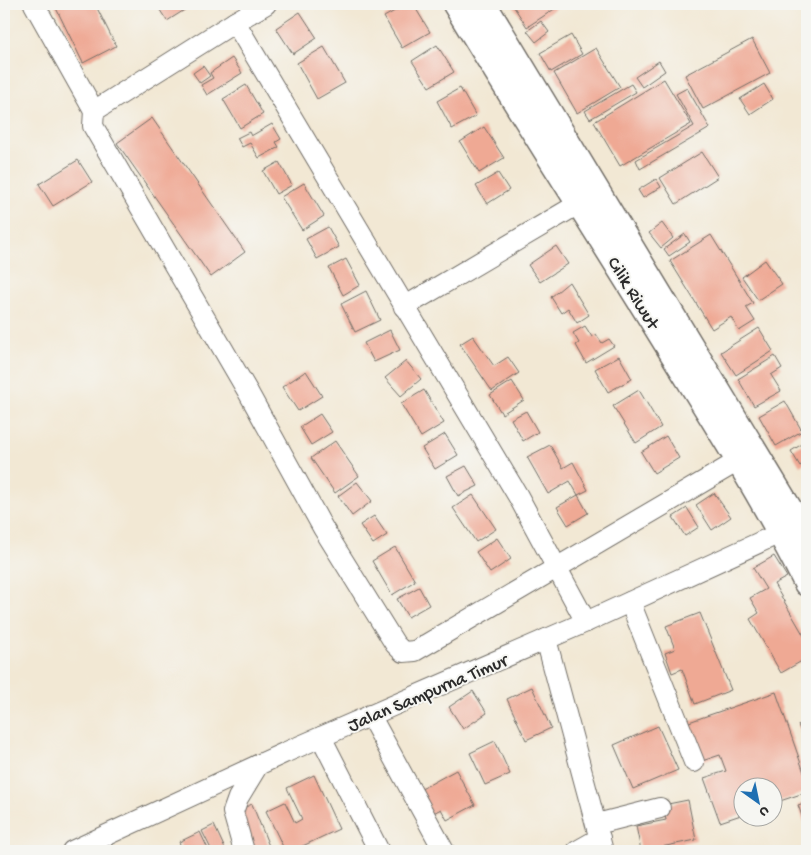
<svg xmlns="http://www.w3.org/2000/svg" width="811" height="855" viewBox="0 0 811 855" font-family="'Gochi Hand',sans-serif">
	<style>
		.building { fill: #efa994 }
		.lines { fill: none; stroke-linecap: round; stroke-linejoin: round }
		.minor-casing { stroke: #716d66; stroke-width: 22 }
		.major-casing { stroke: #716d66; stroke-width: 29 }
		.minor { stroke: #fff; stroke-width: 20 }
		.major { stroke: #fff; stroke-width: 26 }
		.labels { text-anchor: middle; stroke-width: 4; stroke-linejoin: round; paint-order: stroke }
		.street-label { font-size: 19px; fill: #2b2b2b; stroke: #f6f6f2 }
	</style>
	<rect width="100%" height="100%" fill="#f6f6f2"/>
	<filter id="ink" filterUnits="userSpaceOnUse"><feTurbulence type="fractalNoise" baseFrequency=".02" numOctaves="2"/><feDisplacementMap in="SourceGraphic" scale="10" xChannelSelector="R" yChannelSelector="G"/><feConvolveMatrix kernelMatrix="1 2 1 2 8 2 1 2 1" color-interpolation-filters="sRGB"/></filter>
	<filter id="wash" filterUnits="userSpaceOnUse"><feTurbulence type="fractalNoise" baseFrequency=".0096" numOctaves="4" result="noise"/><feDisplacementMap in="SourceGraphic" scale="20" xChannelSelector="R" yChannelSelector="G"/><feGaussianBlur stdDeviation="1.12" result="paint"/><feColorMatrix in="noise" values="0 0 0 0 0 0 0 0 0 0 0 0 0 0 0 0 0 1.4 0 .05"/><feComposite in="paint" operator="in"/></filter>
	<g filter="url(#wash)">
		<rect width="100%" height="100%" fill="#f2e8d4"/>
		<g id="blocks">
			<g class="building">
				<path d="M54 4H95L116 46 83 63Z"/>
				<path d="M156 4H194L167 21Z"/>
				<path d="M407 4H413L430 32 402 48 384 17Z"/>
				<path d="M512 4H562L527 27Z"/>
				<path d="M300 12 317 38 293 54 276 28Z"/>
				<path d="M541 21 549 32 536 42 527 31Z"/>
				<path d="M571 35 582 54 551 72 540 53Z"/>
				<path d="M752 39 770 73 703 109 685 75Z"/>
				<path d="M437 45 454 72 429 87 412 61Z"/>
				<path d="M324 47 345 83 317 99 297 63Z"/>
				<path d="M596 48 620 87 577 113 554 73Z"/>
				<path d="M232 58 242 73 207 95 201 85 213 78 210 73Z"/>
				<path d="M659 61 665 71 642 87 635 77Z"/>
				<path d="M203 66 210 76 200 83 193 73Z"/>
				<path d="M664 79 691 124 620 166 594 122Z"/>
				<path d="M631 84 636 92 590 119 585 111Z"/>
				<path d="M764 84 773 99 750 114 740 99Z"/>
				<path d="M246 85 263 114 240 128 223 99Z"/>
				<path d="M460 88 476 116 452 129 437 101Z"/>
				<path d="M687 88 710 128 640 169 636 160 694 126 676 94Z"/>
				<path d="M152 118 245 252 211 277 117 143Z"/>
				<path d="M272 124 281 139 276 142 279 147 259 158 250 143 242 147 237 138 249 132 251 136Z"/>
				<path d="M484 127 504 158 479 173 460 142Z"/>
				<path d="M702 152 718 177 676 204 660 178Z"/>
				<path d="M78 160 92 182 53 206 39 184Z"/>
				<path d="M279 162 292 185 276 194 263 171Z"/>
				<path d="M498 173 509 190 487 204 476 186Z"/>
				<path d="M656 179 661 187 643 198 638 190Z"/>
				<path d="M304 183 324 216 302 230 281 197Z"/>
				<path d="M662 223 673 238 661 248 649 233Z"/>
				<path d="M328 227 339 247 317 259 306 239Z"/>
				<path d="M685 234 690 242 669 256 664 249Z"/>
				<path d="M711 235 753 303 746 307 755 321 739 331 731 317 712 329 670 261Z"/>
				<path d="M556 246 568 264 540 282 528 265Z"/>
				<path d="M346 259 360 285 343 295 329 268Z"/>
				<path d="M765 260 782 284 758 300 742 277Z"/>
				<path d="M569 282 589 315 577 323 568 308 561 313 551 297Z"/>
				<path d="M366 291 380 320 355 332 341 304Z"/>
				<path d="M585 326 592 337 596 334 602 343 609 339 614 346 586 363 576 345 579 343 573 333Z"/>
				<path d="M759 328 773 351 736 375 721 352Z"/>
				<path d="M390 330 400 350 374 362 364 343Z"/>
				<path d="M473 336 494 366 508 357 519 373 492 391 460 344Z"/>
				<path d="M619 356 632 379 608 392 595 369Z"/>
				<path d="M775 356 782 368 771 375 781 391 754 406 738 379Z"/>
				<path d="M406 361 421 379 401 396 385 378Z"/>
				<path d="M306 371 322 396 298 411 282 387Z"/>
				<path d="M512 381 524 400 502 414 490 395Z"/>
				<path d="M424 390 444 423 421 437 401 404Z"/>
				<path d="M639 390 661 427 636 443 613 406Z"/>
				<path d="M785 401 802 431 776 446 759 416Z"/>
				<path d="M526 411 538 432 523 441 511 419Z"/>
				<path d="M320 414 332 432 311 445 300 427Z"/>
				<path d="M445 434 458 455 435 469 422 448Z"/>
				<path d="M666 436 679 458 654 473 641 452Z"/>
				<path d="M335 441 359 476 335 493 311 458Z"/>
				<path d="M807 441V461L800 466 791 451Z"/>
				<path d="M550 445 563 468 573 462 588 490 578 495 570 481 548 494 527 457Z"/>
				<path d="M466 466 478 486 458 496 447 476Z"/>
				<path d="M357 482 372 501 352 516 338 496Z"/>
				<path d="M714 493 731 517 712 530 696 505Z"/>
				<path d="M473 495 496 529 476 542 453 508Z"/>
				<path d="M578 495 588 513 568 525 557 507Z"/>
				<path d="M687 508 699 527 685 536 673 517Z"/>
				<path d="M374 516 387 535 373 544 360 525Z"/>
				<path d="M497 538 511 559 490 573 476 552Z"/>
				<path d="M395 547 415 581 392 595 372 561Z"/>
				<path d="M774 556 787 577 774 584 807 641V658L781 673 750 619 759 613 750 598 766 589 753 568Z"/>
				<path d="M419 587 429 605 408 617 397 599Z"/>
				<path d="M700 613 731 690 695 704 682 669 672 673 665 653 675 649 666 626Z"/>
				<path d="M532 687 551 728 526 740 507 699Z"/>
				<path d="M473 691 487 713 463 729 449 707Z"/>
				<path d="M776 692 807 781V792L774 803V788H744V814L720 822 704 778 726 771 720 755 699 762 686 723Z"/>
				<path d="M807 721V745L798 725Z"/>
				<path d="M658 726 678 770 633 789 614 745Z"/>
				<path d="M495 741 510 774 485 785 470 753Z"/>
				<path d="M456 770 475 805 447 820 441 809 428 816 416 792Z"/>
				<path d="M314 775 339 829 292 851H285L266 811 285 802 295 823 302 819 287 788Z"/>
				<path d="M688 800 696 840 641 851 636 826 666 820 663 805Z"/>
				<path d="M807 802V830L798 805Z"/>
				<path d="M252 804 269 846 256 851H253L237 811Z"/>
				<path d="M214 825 226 851H212L202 831Z"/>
				<path d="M200 832 209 851H183L179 842Z"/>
			</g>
		</g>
	</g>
	<g filter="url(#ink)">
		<use href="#blocks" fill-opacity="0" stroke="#716d66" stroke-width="1"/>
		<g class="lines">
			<g class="minor-casing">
				<g id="minor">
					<path d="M34 4 94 111"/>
					<path d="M266 4 235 22 518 496 586 622"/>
					<path d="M235 22 94 111 93 126 248 392 323 528 395 644 403 652 415 651 740 460"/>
					<path d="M404 307 580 203"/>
					<path d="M630 602 694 762"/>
					<path d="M546 639 603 851"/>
					<path d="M370 715 444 851"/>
					<path d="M321 737 379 851"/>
					<path d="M597 824 660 808"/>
					<path d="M72 851 284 753 586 622 793 527"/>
					<path d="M244 851 233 812 238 798 258 765"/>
					<path d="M577 851 600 838"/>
				</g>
			</g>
			<g class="major-casing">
				<g id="major">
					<path d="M456 4C528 123 603 239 676 358 722 432 768 505 807 583"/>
					<path d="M483 4 807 539"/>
				</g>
			</g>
			<use href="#minor" class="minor"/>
			<use href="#major" class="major"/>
		</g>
	</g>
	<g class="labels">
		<g class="street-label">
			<text transform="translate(635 292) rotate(58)" y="7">Cilik Riwut</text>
			<text transform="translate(427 691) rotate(-23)" y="7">Jalan Sampurna Timur</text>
		</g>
	</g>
	<rect width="811" height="855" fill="none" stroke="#f6f6f2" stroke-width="20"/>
	<g transform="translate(758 802) rotate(147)"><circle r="24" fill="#f6f6f2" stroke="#a5a5a2"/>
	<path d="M0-4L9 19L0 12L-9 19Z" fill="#1f6fb2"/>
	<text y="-8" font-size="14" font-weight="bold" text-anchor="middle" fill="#2b2b2b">U</text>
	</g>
</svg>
